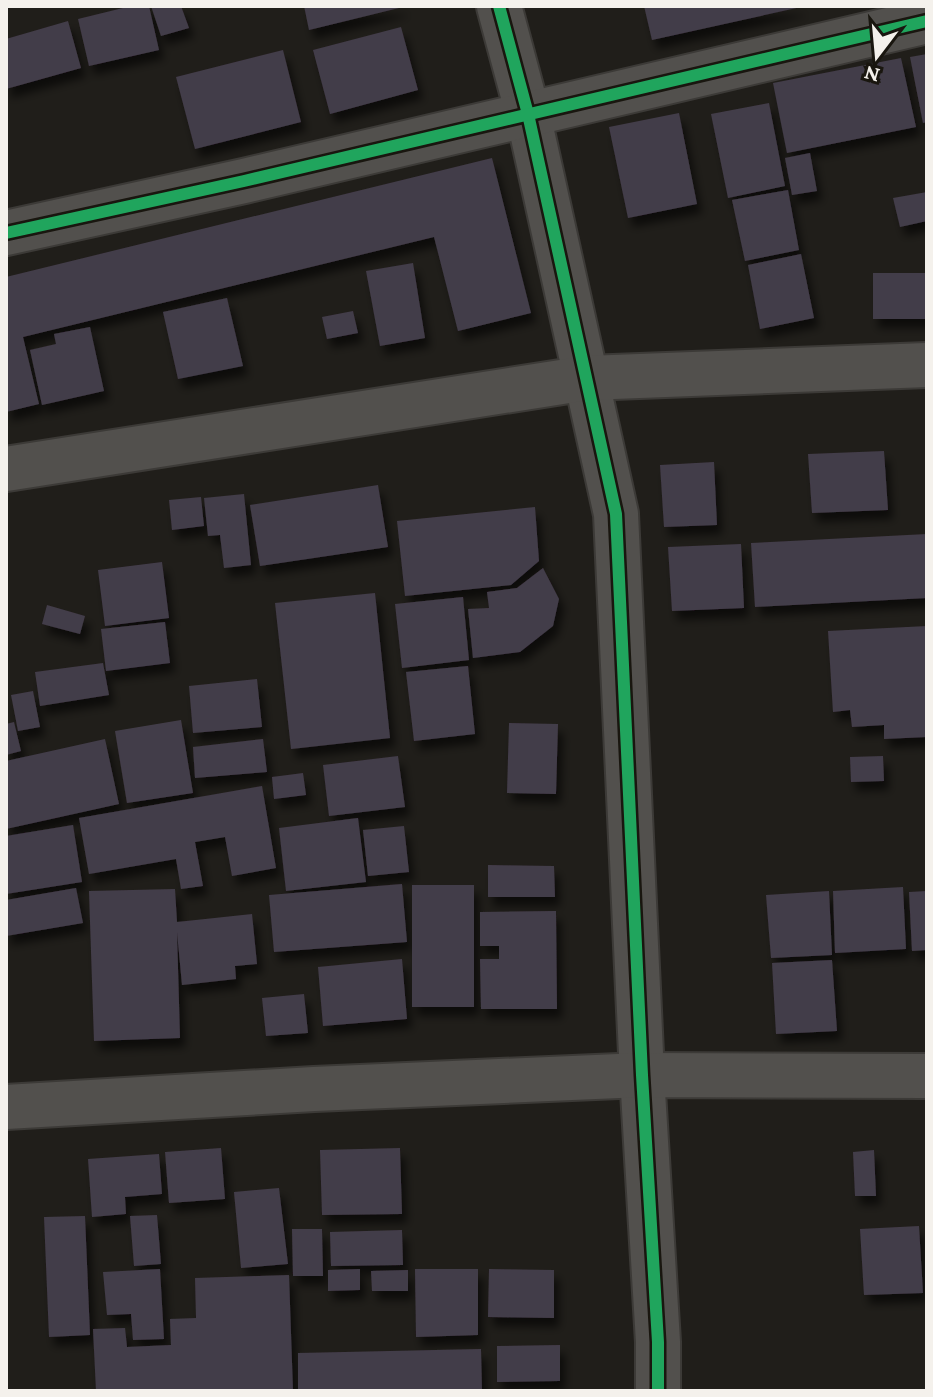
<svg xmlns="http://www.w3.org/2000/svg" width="933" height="1397" viewBox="0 0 933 1397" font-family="'Crimson Pro',serif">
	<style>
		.building { fill: #433c49; filter: url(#shadow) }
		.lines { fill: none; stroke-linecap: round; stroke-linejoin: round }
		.minor-casing { stroke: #3c3a37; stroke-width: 48 }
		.minor { stroke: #52504d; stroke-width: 44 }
		.cycleway-casing { stroke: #19160f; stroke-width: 17 }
		.cycleway { stroke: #20a55d; stroke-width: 12 }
	</style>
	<defs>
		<filter id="shadow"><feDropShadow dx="5" dy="9" stdDeviation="4" flood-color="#0009"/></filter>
	</defs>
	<rect width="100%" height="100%" fill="#201e1a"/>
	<g class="building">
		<path d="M131 6H149L159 50 89 66 78 19Z"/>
		<path d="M151 6H181L189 28 161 36Z"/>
		<path d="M304 6H403V7L309 30Z"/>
		<path d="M644 6H801V7L652 40Z"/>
		<path d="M68 21 81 68 6 89V39Z"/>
		<path d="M401 27 418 90 330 114 313 50Z"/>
		<path d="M283 50 301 122 195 149 176 77Z"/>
		<path d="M927 54V122L923 123 910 57Z"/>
		<path d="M901 58 916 127 787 153 773 83Z"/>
		<path d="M769 103 785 186 728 198 711 114Z"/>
		<path d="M679 113 697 204 628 218 609 127Z"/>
		<path d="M810 153 817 191 792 195 785 158Z"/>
		<path d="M492 158 531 313 458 331 434 237 23 337 39 404 6 412V277Z"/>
		<path d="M788 190 799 250 745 261 732 200Z"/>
		<path d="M927 192V221L900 227 893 198Z"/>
		<path d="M801 254 814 318 760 329 748 265Z"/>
		<path d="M413 263 425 338 380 346 366 271Z"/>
		<rect x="873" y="273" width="54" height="46"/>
		<path d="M227 298 243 366 178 379 163 312Z"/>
		<path d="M353 311 358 333 327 339 322 317Z"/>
		<path d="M90 327 104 391 42 405 30 350 56 344 54 334Z"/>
		<path d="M884 451 888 510 812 513 808 454Z"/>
		<path d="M714 462 717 525 664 527 660 465Z"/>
		<path d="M378 485 388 547 260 566 250 505Z"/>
		<path d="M244 494 251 565 224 568 220 535 208 536 204 498Z"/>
		<path d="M201 497 204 526 172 530 169 500Z"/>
		<path d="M535 507 539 561 511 585 405 596 397 521Z"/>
		<path d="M927 534V598L755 607 751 543Z"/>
		<path d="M741 544 744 608 672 611 668 547Z"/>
		<path d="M162 562 169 618 105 626 98 570Z"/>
		<path d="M543 568 559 599 553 626 520 652 473 658 468 609 489 608 487 592 517 588Z"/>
		<path d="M375 593 390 738 291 749 275 603Z"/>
		<path d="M463 597 469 660 402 668 395 604Z"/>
		<path d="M47 605 85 616 80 634 42 624Z"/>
		<path d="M165 622 170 663 106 671 101 629Z"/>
		<path d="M927 626V737L884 739V725L852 727 850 710 833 712 828 631Z"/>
		<path d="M103 663 109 695 40 706 35 672Z"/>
		<path d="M468 666 475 734 414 741 406 672Z"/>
		<path d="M257 679 262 727 193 733 189 686Z"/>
		<path d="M33 691 40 727 18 731 11 695Z"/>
		<path d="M181 720 193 793 127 803 115 731Z"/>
		<path d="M14 722 21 751 6 755V724Z"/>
		<path d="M509 723 558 724 556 794 507 793Z"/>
		<path d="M105 739 119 804 6 829V761Z"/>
		<path d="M263 739 267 772 195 778 193 747Z"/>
		<path d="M398 756 405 807 329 816 323 765Z"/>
		<path d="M883 756 884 781 851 782 850 757Z"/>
		<path d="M303 773 306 795 274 799 272 777Z"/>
		<path d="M262 786 276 868 232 876 225 837 195 842 203 886 181 889 176 859 89 874 79 818Z"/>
		<path d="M358 818 366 882 286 891 279 828Z"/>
		<path d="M73 825 82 882 6 894V836Z"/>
		<path d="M404 826 409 872 368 876 363 830Z"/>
		<path d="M488 865 554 866 555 897H488Z"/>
		<path d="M402 884 407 942 274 952 269 895Z"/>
		<rect x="412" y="885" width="62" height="122"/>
		<path d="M903 887 906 949 835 953 833 891Z"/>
		<path d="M76 888 83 923 6 936V900Z"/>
		<path d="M175 889 177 922 252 914 257 964 235 966 236 979 182 985 177 932 180 1038 94 1041 89 891Z"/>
		<path d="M829 891 832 955 771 958 766 895Z"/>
		<path d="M927 891V950L912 951 909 892Z"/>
		<path d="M556 911 557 1009H481L480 959H499V946H480V912Z"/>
		<path d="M402 959 407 1019 323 1026 318 967Z"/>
		<path d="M832 960 837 1031 776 1034 772 963Z"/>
		<path d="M304 994 308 1033 266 1036 262 998Z"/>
		<path d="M221 1148 225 1199 169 1203 165 1152Z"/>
		<path d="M400 1148 402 1214 322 1215 320 1150Z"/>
		<path d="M874 1150 876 1196H855L853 1152Z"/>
		<path d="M159 1154 162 1194 125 1197 126 1214 92 1217 88 1159Z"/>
		<path d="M279 1188 288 1264 241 1268 234 1192Z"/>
		<path d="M157 1215 161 1264 134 1266 130 1216Z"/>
		<path d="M85 1216 90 1335 49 1337 44 1217Z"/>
		<path d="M919 1226 923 1293 864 1295 860 1229Z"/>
		<path d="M292 1229H322L323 1276H293Z"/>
		<path d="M402 1230 403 1265 331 1266 330 1232Z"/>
		<path d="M160 1269 164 1339 133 1340 131 1314 107 1315 103 1272Z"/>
		<path d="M360 1269V1290L328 1291V1270Z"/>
		<path d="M415 1269H478V1335L416 1337Z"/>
		<path d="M489 1269 554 1270V1318L488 1317Z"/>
		<path d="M408 1270V1291H372L371 1271Z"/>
		<path d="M289 1275 293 1391H96L93 1329 125 1328 127 1347 171 1345 170 1319 196 1318 195 1278Z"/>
		<path d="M560 1345V1381L497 1382V1346Z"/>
		<path d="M481 1349 482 1391H298V1353Z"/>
	</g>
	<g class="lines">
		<g class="minor-casing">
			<g id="minor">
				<path d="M499 6 528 114 616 514 642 1075 658 1342V1391"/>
				<path d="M6 233 244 181 927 21"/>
				<path d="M6 469 587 378 927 365"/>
				<path d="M6 1107 314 1089 642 1075 927 1076"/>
			</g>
		</g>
		<use href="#minor" class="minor"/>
		<g class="cycleway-casing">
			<g id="cycleway">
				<path d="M499 6 528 114 616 514 642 1075 658 1342V1391"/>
				<path d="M6 233 244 181 927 21"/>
			</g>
		</g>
		<use href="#cycleway" class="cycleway"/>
	</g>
	<rect width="933" height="1397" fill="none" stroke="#f4f1ec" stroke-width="16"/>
	<g transform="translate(877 56) rotate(196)" stroke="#19160f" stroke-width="6" paint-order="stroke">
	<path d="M0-6L14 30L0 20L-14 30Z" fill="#f4f1ec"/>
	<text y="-12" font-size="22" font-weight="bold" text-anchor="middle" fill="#f4f1ec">N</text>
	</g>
</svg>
